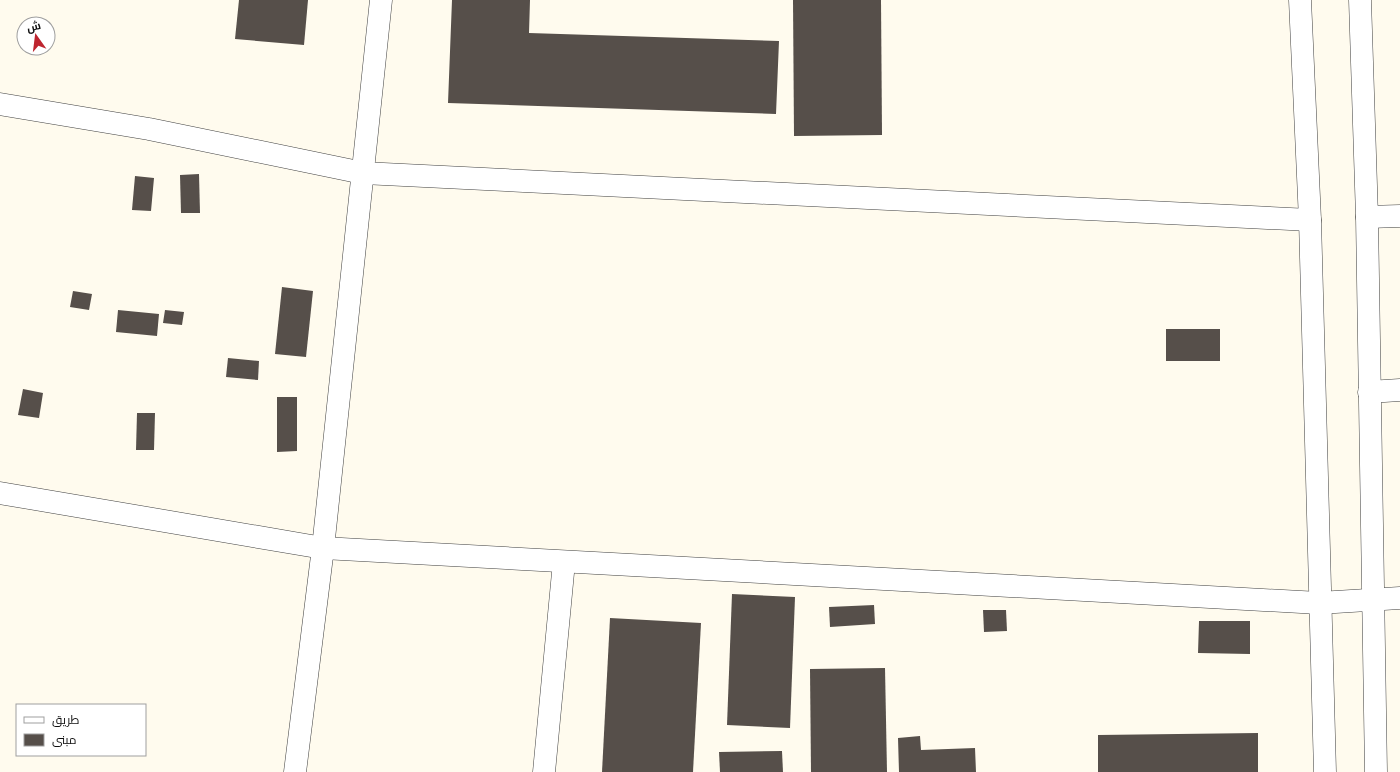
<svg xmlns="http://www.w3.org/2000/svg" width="1400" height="772" viewBox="0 0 1400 772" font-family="'Libre Baskerville',Cairo,serif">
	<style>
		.building { fill: #564f4a }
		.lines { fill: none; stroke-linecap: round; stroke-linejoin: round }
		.minor-casing { stroke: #414141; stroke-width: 23 }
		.minor { stroke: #fff; stroke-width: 22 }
	</style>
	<rect width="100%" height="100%" fill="#fffbee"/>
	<g class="building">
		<path d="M239 0H308L304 45 235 39Z"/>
		<path d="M452 0H530L529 33 779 41 776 114 448 103Z"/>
		<path d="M793 0H881L882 135 794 136Z"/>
		<path d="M199 174 200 213H181L180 175Z"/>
		<path d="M135 176 154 178 151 211 132 210Z"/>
		<path d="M282 287 313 291 306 357 275 354Z"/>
		<path d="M73 291 92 294 89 310 70 307Z"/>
		<path d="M118 310 159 314 157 336 116 332Z"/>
		<path d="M165 310 184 312 182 325 163 323Z"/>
		<rect x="1166" y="329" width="54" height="32"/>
		<path d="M228 358 259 361 258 380 226 377Z"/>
		<path d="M23 389 43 393 39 418 18 415Z"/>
		<path d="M277 397H297V451L277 452Z"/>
		<path d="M137 413H155L154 450H136Z"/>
		<path d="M732 594 795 597 790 728 727 725Z"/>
		<path d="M874 605 875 624 830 627 829 607Z"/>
		<path d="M983 610H1006L1007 631 984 632Z"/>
		<path d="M610 618 701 623 693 772H602Z"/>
		<path d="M1199 621H1250V654L1198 653Z"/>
		<path d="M885 668 887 772H811L810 669Z"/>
		<path d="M1258 733V772H1098V735Z"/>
		<path d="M920 736 921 750 975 748 976 772H899L898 738Z"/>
		<path d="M782 751 783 772H720L719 752Z"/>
	</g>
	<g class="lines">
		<g class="minor-casing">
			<g id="minor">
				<path d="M1300 0 1310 220 1325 772"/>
				<path d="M1360 0 1367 217 1376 772"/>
				<path d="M0 104 149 129 363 173 1310 220"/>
				<path d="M1367 217 1400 216"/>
				<path d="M1369 392 1400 390"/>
				<path d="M0 493 323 548 1319 603 1400 598"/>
				<path d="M295 772 323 548 381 0"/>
				<path d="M544 772 564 562"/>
			</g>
		</g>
		<use href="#minor" class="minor"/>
	</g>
	<rect x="16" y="704" width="130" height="52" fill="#ffffff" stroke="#9f9f9f"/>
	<rect x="24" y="717" width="20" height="6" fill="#ffffff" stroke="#9f9f9f"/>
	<text x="52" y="724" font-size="12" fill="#0e0e0e">طريق</text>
	<rect x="24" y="734" width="20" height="12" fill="#564f4a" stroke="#9f9f9f"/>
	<text x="52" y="744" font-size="12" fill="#0e0e0e">مبنى</text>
	<g transform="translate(36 36) rotate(346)"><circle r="19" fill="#ffffff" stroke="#9f9f9f"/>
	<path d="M0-3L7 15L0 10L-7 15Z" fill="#be252f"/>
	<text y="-6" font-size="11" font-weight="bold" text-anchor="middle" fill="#0e0e0e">ش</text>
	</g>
</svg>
